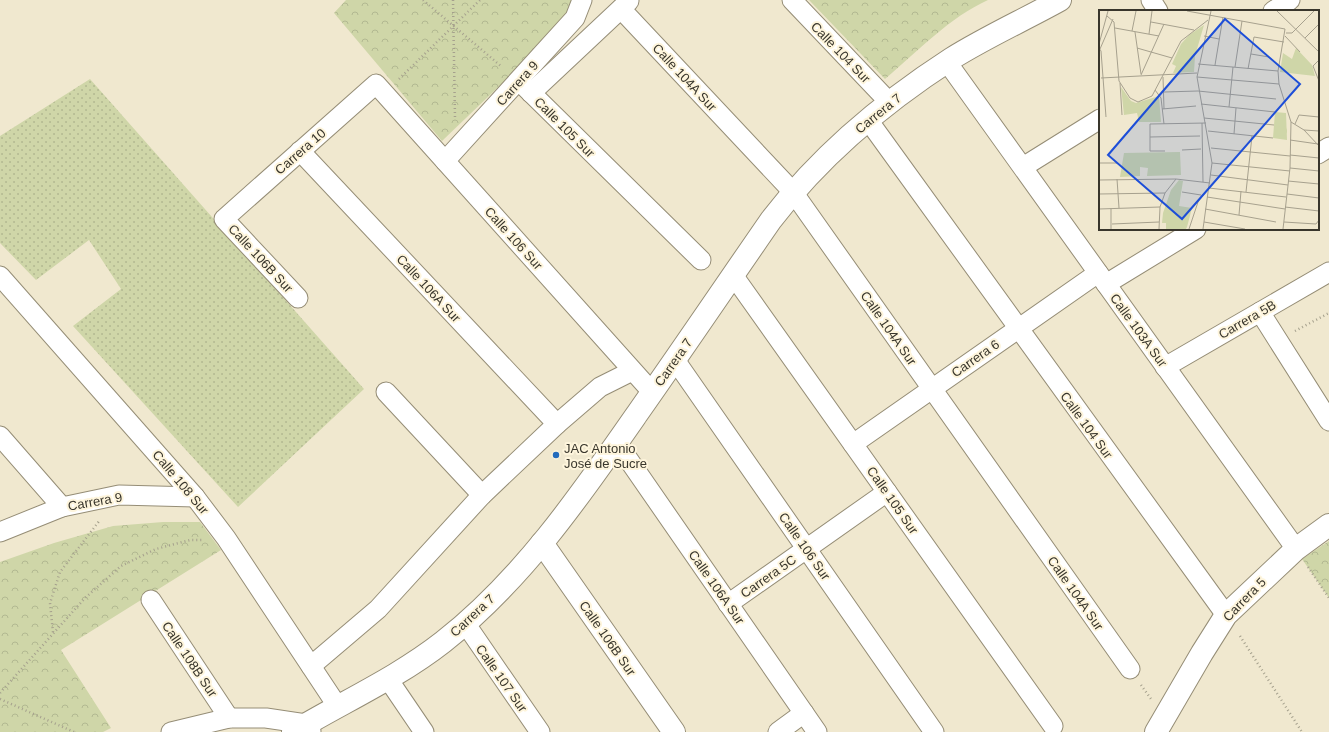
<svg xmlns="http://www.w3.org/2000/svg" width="1329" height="732" viewBox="0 0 1329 732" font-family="Arial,sans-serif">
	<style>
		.grass { fill: url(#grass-dots) }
		.forest { fill: url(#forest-crowns) }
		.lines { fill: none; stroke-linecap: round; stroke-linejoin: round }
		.minor-casing { stroke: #958d76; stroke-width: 21 }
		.tertiary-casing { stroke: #958d76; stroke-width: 24 }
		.path { stroke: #a5a08d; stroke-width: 2.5; stroke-dasharray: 1 3; stroke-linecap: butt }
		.minor { stroke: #fff; stroke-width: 19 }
		.tertiary { stroke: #fff; stroke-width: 22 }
		.poi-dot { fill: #246cbc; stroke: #fef5dc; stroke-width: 1.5 }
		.labels { text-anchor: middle; stroke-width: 4; stroke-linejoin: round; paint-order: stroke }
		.street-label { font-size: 13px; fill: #39362c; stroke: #fef5dc }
		.poi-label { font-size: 13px; fill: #39362c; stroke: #fef5dc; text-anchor: start }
		.inset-road { fill: none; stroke: #a7a18e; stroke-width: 1 }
		.view { fill: #1d4ed8; fill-opacity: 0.15; stroke: #1d4ed8; stroke-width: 2 }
		.inset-edge { fill: none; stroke: #39362c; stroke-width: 2 }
	</style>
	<defs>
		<pattern id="grass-dots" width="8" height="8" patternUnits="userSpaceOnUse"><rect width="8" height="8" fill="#cfd6a8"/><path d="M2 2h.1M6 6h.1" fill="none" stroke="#b2b891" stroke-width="1.8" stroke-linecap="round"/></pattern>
		<pattern id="forest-crowns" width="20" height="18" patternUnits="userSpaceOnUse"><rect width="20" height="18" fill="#cfd6a8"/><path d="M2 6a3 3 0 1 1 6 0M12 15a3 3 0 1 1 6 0" fill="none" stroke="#b2b891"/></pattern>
	</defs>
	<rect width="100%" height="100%" fill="#f0e8cf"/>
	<path class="grass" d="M90 79 364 389 238 507 73 326 121 289 89 240 36 280 0 243V136Z"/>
	<g class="forest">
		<path d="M346 0H576L561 27 442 141 334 13Z"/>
		<path d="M809 0H988C950 17 918 51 885 79Z"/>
		<path d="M163 522H200L221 550 61 650 111 728 103 732H0V562L54 543 113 526Z"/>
		<path d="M1329 541V598L1302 559Z"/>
	</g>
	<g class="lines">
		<g class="minor-casing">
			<g id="minor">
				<path d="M792 0 890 103"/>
				<path d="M1151 0 1158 11"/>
				<path d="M621 9 793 192 1130 669"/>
				<path d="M1273 11 1290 0"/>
				<path d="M947 62 1296 549"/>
				<path d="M519 81 701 260"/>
				<path d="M531 93 629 1"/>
				<path d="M868 120 1226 615"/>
				<path d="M300 151 557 424"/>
				<path d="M1318 154 1329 147"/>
				<path d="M445 161 575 18 582 0"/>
				<path d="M1023 167 1100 119"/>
				<path d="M733 275 1053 726"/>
				<path d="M0 276 195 497 226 538 338 707"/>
				<path d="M1106 284 1196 229"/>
				<path d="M298 298 224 219 376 84 652 392"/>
				<path d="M1260 312 1329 421"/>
				<path d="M675 360 934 732"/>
				<path d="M1165 367 1329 272"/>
				<path d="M386 392 482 495"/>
				<path d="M0 436 62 507"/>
				<path d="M617 443 817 732"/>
				<path d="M853 444 1098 273"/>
				<path d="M0 532 62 507 119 495 195 497"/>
				<path d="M151 600 229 718"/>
				<path d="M728 604 887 492"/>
				<path d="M465 623 540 732"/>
				<path d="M311 666 378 609 482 495 557 424 600 387 632 371"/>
				<path d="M388 679 424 732"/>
				<path d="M171 732 229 718H266L306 724 311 731"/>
				<path d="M778 732 804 713"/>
			</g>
		</g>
		<g class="tertiary-casing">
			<g id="tertiary">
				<path d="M542 543 674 732"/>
				<path d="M293 732C343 702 397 678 443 642 522 580 580 496 637 414 682 350 726 285 771 220 820 156 883 103 951 59 986 37 1024 20 1060 0"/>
				<path d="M1156 732 1202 653 1226 615 1296 549 1329 525"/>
			</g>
		</g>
		<g class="path">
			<path d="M423 0 502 67"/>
			<path d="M453 0 455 119"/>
			<path d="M399 79 480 0"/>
			<path d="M1295 331 1329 313"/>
			<path d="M1308 567 1329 598"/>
			<path d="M53 632 50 603 60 572 100 520"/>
			<path d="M1240 636 1302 732"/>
			<path d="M1141 685 1151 699"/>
			<path d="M0 693 85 598 121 566 156 549 190 540H202"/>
			<path d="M0 699 74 732"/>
		</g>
		<use href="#minor" class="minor"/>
		<use href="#tertiary" class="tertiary"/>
	</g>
	<circle class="poi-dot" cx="556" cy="455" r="4"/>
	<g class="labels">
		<g class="street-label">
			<text transform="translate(841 52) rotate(46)" y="5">Calle 104 Sur</text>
			<text transform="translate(685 77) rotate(47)" y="5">Calle 104A Sur</text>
			<text transform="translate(517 83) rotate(-48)" y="5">Carrera 9</text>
			<text transform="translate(878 113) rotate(-39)" y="5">Carrera 7</text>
			<text transform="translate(565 127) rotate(45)" y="5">Calle 105 Sur</text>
			<text transform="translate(300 151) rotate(-41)" y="5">Carrera 10</text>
			<text transform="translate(514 238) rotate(48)" y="5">Calle 106 Sur</text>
			<text transform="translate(261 258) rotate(47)" y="5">Calle 106B Sur</text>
			<text transform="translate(429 288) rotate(47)" y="5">Calle 106A Sur</text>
			<text transform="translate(1247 319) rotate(-30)" y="5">Carrera 5B</text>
			<text transform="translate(889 328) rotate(55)" y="5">Calle 104A Sur</text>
			<text transform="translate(1139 330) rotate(54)" y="5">Calle 103A Sur</text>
			<text transform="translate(975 358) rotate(-35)" y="5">Carrera 6</text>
			<text transform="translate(673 362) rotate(-55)" y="5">Carrera 7</text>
			<text transform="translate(1087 425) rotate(54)" y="5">Calle 104 Sur</text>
			<text transform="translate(181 482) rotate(50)" y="5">Calle 108 Sur</text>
			<text transform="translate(893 500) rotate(55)" y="5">Calle 105 Sur</text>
			<text transform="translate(95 501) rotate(-10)" y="5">Carrera 9</text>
			<text transform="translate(805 546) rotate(55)" y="5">Calle 106 Sur</text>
			<text transform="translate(768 576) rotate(-35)" y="5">Carrera 5C</text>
			<text transform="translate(717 587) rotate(55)" y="5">Calle 106A Sur</text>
			<text transform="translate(1076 593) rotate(55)" y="5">Calle 104A Sur</text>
			<text transform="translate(1244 599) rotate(-46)" y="5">Carrera 5</text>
			<text transform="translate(472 615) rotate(-43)" y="5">Carrera 7</text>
			<text transform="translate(608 638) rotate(55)" y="5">Calle 106B Sur</text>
			<text transform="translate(190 659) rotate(56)" y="5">Calle 108B Sur</text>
			<text transform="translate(502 678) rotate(55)" y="5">Calle 107 Sur</text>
		</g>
		<g class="poi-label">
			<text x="564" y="453">JAC Antonio<tspan x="564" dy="15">José de Sucre</tspan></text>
		</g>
	</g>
	<g transform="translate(1099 10)">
		<rect width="220" height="220" fill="#f0e8cf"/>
		<path d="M81 142 82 165 48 166 49 158 41 157V166L21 167 25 143Z" fill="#cfd6a8"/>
		<path d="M105 15 96 46 95 62 74 63 77 56 73 54 82 34 90 25ZM197 38 213 55 216 66 181 62 184 43 193 49ZM22 77 32 91 37 93 60 86 62 112H40L38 103 25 105ZM176 102 187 103 188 130 174 128ZM80 170 84 171 80 196 93 198 88 217 87 219H67V213H63L64 203 72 180Z" fill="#cfd6a8"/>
		<path d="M178 121a5 5 0 1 1 10 0a5 5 0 1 1-10 0Z" fill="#cfd6a8"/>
		<path class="inset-road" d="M88 1 186 19 179 61 180 74 192 112 191 158 184 219M178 1 220 42M8 6 15 12 20 71 31 88 39 92 53 86 82 31 109 10M52 12 95 20M16 18 60 26M33 21 37 1M36 22 42 64M187 23H193L215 1M50 24 53 1M105 26 120 29M186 26 201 42M206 28 220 14M0 34 9 1M0 38 2 41 7 107M38 38 73 48M1 39 14 9M152 44 170 47M220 50 214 56 220 71M99 54 179 61M116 55 124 7M136 57 143 11M149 59 155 27 185 32M42 65 65 14M64 67 65 99M98 67 180 74M2 68 98 63M21 73 23 105M56 80 62 88 65 114M65 82 99 81 177 89M102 94 176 102M130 97 134 57M63 99 97 96M105 108 175 115M192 112 205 120 220 136M103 113 104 172M196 114 200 105 220 107M205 120 220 121M109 121 174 128M135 124 137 98M51 127 101 126M191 130 219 134M112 138 191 146M83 140 102 139M66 141H51V114L107 113M191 145 220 148M0 153H18M113 153 191 161M191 158 220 161M112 165 189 175M18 169 20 198M0 170 77 169 111 173M189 171 220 174M83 182 102 185M147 182 153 126M0 184 66 183M188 184 220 188M108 187 186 199M186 197 220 201M12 198V219M0 199 61 197M106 199 177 212M140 205 142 181M105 212 146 219M185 212 217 214 220 210M13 214 60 212M60 219 61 197 66 183 77 169M90 219 99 192 110 178 187 187M104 219 113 153 98 67 112 1"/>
		<path class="view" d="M126 9 201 74 83 209 9 145Z"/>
		<rect width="220" height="220" class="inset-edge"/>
	</g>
</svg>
